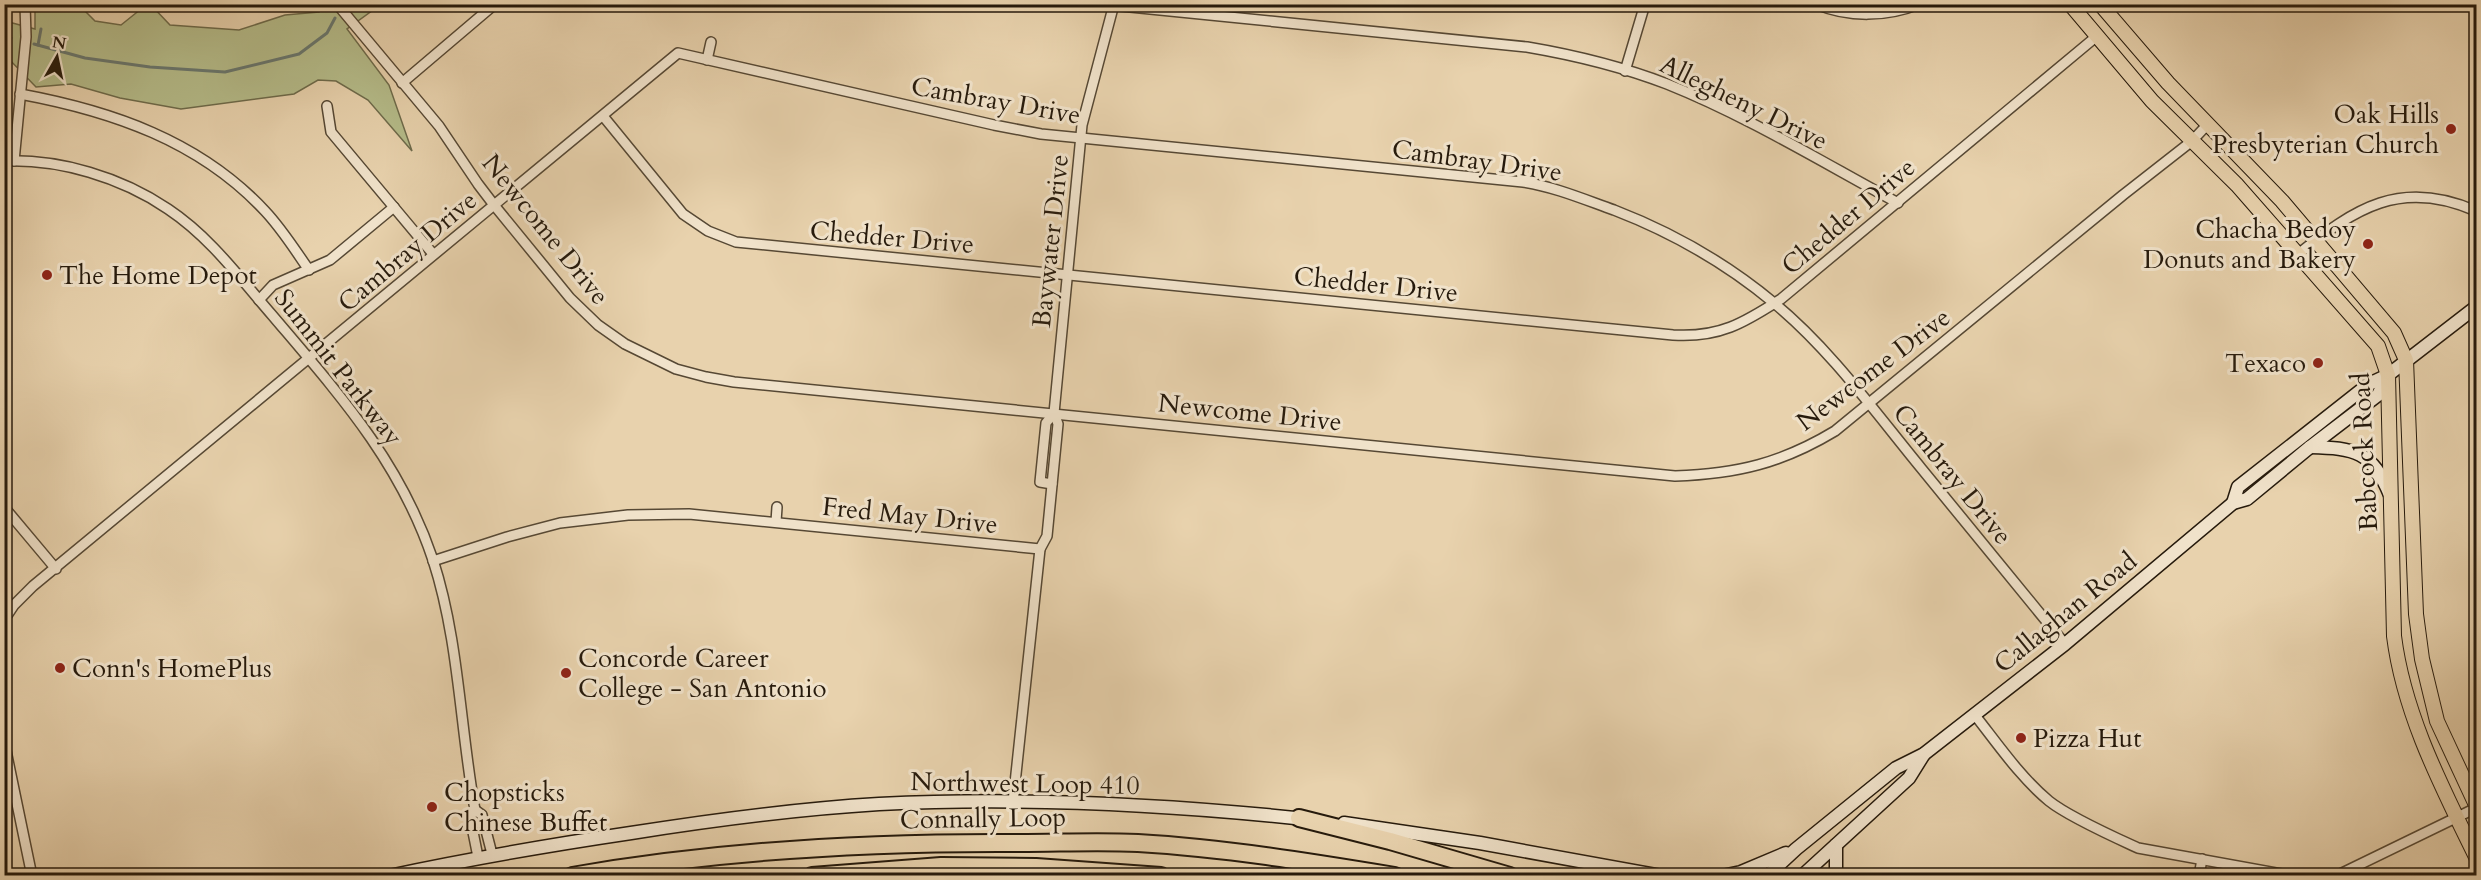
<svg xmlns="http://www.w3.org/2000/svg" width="2481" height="880" viewBox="0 0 2481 880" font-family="Cardo,serif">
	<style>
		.green { fill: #b5bc8a; stroke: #6e6b4b; stroke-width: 1.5 }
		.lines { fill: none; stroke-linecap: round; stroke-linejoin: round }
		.stream { stroke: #6a786f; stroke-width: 3 }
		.street-casing { stroke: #564834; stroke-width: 12 }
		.secondary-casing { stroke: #261a0c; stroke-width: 15 }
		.primary-casing { stroke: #261a0c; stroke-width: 16 }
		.highway-casing { stroke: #261a0c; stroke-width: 20 }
		.street { stroke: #f0e2ca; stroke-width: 9 }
		.secondary { stroke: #f0e2ca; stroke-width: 12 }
		.primary { stroke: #e8d2ad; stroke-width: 14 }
		.highway { stroke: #e8d2ad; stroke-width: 16 }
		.poi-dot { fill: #8f2418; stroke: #f0e2ca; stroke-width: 2 }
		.labels { text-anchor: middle; stroke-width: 6; stroke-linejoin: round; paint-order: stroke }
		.street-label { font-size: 26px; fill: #261a0c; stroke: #f0e2ca }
		.poi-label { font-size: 26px; fill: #261a0c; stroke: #f0e2ca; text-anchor: start }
	</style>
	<rect width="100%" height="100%" fill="#e8d2ad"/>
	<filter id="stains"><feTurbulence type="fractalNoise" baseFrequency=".00333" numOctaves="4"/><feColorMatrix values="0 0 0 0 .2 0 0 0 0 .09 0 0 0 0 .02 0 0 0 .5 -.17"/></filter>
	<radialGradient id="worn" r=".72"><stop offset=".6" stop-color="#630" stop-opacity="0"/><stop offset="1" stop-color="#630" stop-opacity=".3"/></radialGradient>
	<path class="green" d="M35 5H79L95 21 121 25 146 5H151L170 25 239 30 285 15 319 12 329 5H380L347 29 389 85 412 151 368 100 336 81 318 80 294 94 181 109 120 98 71 84 36 87 5 55V21L35 29Z"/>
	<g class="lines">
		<g class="stream">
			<path d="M4 36 11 38"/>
			<path d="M34 44 85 58 150 67 225 72 299 54 327 33 335 18"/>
			<path d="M38 45 41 29"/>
		</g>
		<g class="street-casing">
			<g id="street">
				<path d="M337 4 439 126 478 184 494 205 570 298 598 325 625 344 676 369 706 377 734 382 1675 476C1737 474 1782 463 1835 431L2123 195 2192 141 2207 125"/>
				<path d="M1100 4 1527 47C1574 55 1623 67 1667 84 1747 116 1822 162 1898 203"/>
				<path d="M1816 4C1849 18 1887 17 1919 4"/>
				<path d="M707 60 711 42"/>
				<path d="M1625 71 1645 4"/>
				<path d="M402 83 495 4"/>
				<path d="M20 94C112 111 200 141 265 211 282 229 295 250 309 270"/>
				<path d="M327 106 331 132 433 254"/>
				<path d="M603 116 683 214 708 231 736 242 1673 335C1719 338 1744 323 1781 299L2097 36"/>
				<path d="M4 161C60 159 121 177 168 209 210 237 239 277 272 315 338 393 400 461 433 560 459 640 460 727 475 810L470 817 478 857"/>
				<path d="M14 161 26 37 25 4"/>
				<path d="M2297 255C2355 208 2401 178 2476 211"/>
				<path d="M259 300 273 285 330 260 394 207"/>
				<path d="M1052 484 1040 482 1046 423 1054 413"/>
				<path d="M4 507 56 569"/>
				<path d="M776 522 777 507"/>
				<path d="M433 561 507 537 560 523 628 515 689 514 1040 549"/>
				<path d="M4 620 14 605 33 586 678 53 994 125 1041 134 1523 182C1555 187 1583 199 1614 210 1671 232 1726 263 1774 303 1830 349 1875 412 1921 468 1969 527 2017 585 2065 644"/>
				<path d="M1974 714C1997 743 2020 777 2049 801 2069 817 2114 837 2138 848L2293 876"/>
				<path d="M4 741 32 876"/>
				<path d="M1013 802 1040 549 1047 536 1058 424 1054 413 1082 125 1114 4"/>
				<path d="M475 810 482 815 492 854"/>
				<path d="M2199 876 2202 859"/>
				<path d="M2336 876 2476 808"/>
			</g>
		</g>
		<g class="secondary-casing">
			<g id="secondary">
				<path d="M2310 447C2355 448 2372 451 2390 495"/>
				<path d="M2233 503 2238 487 2369 384 2388 375 2476 307"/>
				<path d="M1344 823 1480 843 1661 876"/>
				<path d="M1836 845V876"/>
				<path d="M389 876C469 859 550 845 631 833 713 820 796 809 879 804 1021 797 1164 804 1305 819"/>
				<path d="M1722 876 1741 872 1786 853"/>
				<path d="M1767 876 1796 849 1896 768 1924 754 2065 644 2233 503 2247 499 2310 447 2378 395 2388 375"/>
				<path d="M1802 876 1909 778 1924 754"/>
			</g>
		</g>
		<g class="primary-casing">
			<g id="primary">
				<path d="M2070 4 2152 101 2237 185 2378 346 2388 375 2394 636C2404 715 2442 787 2476 857"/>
				<path d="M2100 4 2168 83 2282 201 2394 333 2406 360 2416 614 2422 659 2437 721 2476 805"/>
			</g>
		</g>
		<g class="highway-casing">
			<g id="highway">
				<path d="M1299 818 1390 841 1510 876"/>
				<path d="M572 876C720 850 870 842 1020 843 1059 843 1099 841 1138 843 1224 848 1310 862 1395 876"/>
				<path d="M812 876 941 866 1036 867 1161 876"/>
			</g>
		</g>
		<use href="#street" class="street"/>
		<use href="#secondary" class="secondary"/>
		<use href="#primary" class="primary"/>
		<use href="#highway" class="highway"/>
	</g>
	<g class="poi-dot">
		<circle cx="2451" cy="129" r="6"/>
		<circle cx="2368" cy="244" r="6"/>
		<circle cx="47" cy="275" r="6"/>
		<circle cx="2318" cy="363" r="6"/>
		<circle cx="60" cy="668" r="6"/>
		<circle cx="566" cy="673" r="6"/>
		<circle cx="2021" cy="738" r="6"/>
		<circle cx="432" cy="807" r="6"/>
	</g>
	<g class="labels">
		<g class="street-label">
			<text transform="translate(996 100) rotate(10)" y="9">Cambray Drive</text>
			<text transform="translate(1744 102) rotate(26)" y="9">Allegheny Drive</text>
			<text transform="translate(1477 160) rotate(8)" y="9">Cambray Drive</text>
			<text transform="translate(1848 216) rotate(-40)" y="9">Chedder Drive</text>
			<text transform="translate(546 229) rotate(51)" y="9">Newcome Drive</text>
			<text transform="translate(892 237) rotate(5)" y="9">Chedder Drive</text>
			<text transform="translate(1050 241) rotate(-84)" y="9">Baywater Drive</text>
			<text transform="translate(407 251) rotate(-40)" y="9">Cambray Drive</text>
			<text transform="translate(1376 284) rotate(6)" y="9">Chedder Drive</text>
			<text transform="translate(339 367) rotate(52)" y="9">Summit Parkway</text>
			<text transform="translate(1873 369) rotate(-37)" y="9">Newcome Drive</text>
			<text transform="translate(1250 412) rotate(6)" y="9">Newcome Drive</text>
			<text transform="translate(2364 452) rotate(-93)" y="9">Babcock Road</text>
			<text transform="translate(1953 474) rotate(51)" y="9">Cambray Drive</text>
			<text transform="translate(910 515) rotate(6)" y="9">Fred May Drive</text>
			<text transform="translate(2065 612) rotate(-39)" y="9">Callaghan Road</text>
			<text transform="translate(1025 783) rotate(1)" y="9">Northwest Loop 410</text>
			<text transform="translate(983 818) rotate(-1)" y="9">Connally Loop</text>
		</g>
		<g class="poi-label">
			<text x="2439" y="123" text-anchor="end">Oak Hills<tspan x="2439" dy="30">Presbyterian Church</tspan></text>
			<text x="2356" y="238" text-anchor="end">Chacha Bedoy<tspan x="2356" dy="30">Donuts and Bakery</tspan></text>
			<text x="59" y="284">The Home Depot</text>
			<text x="2306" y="372" text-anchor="end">Texaco</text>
			<text x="578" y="667">Concorde Career<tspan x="578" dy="30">College - San Antonio</tspan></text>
			<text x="72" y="677">Conn's HomePlus</text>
			<text x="2033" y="747">Pizza Hut</text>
			<text x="444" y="801">Chopsticks<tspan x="444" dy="30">Chinese Buffet</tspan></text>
		</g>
	</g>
	<rect width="2481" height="880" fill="none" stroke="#e8d2ad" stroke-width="24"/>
	<rect x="6" y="6" width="2469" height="868" fill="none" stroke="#261a0c" stroke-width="3"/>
	<rect x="12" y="12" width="2457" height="856" fill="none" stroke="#261a0c" stroke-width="1.5"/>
	<g transform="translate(57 57) rotate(9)" stroke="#f0e2ca" stroke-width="4.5" paint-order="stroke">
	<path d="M0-4.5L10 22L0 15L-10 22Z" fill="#261a0c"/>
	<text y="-9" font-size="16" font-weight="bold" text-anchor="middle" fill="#261a0c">N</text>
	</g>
	<rect width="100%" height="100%" filter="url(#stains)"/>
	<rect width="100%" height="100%" fill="url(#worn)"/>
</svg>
